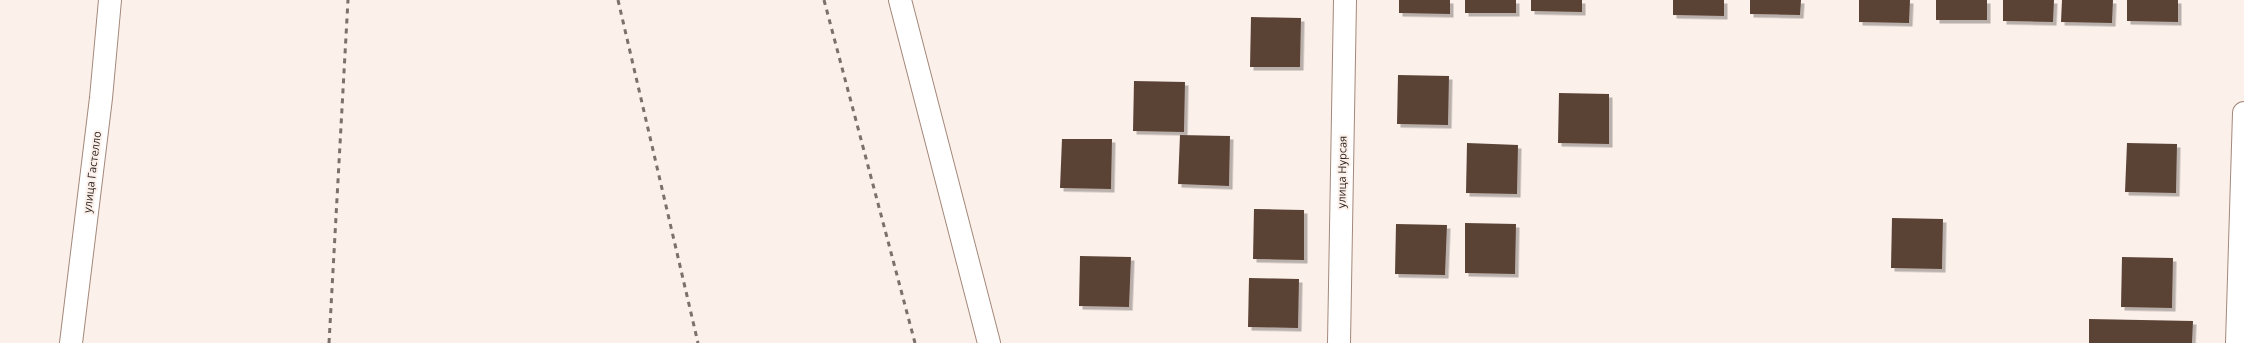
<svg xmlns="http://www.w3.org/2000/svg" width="2244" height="343" viewBox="0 0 2244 343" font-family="'Open Sans',sans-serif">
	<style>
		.building { fill: #5a4236; filter: url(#shadow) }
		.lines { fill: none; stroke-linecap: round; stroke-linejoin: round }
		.minor-casing { stroke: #a3887b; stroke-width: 24 }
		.minor { stroke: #fff; stroke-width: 22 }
		.rail { stroke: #7c706b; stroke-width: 3; stroke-dasharray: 5 5; stroke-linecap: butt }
		.labels { text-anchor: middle; stroke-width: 4; stroke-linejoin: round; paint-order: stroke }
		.street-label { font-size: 11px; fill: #2f241f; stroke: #fcf0ea }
	</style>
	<defs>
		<filter id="shadow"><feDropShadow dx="3.5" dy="3.5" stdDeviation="0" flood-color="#0004"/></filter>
	</defs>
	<rect width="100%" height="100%" fill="#fcf0ea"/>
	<g class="building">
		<path d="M1399 0H1450V14L1399 13Z"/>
		<rect x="1465" y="0" width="51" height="13"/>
		<path d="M1531 0H1582V12L1531 11Z"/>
		<path d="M1673 0H1724V16L1673 15Z"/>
		<path d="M1750 0H1801L1800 15 1750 14Z"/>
		<path d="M1859 0H1910L1909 23 1859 22Z"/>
		<rect x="1936" y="0" width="51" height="20"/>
		<path d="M2003 0H2054L2053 22 2003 21Z"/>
		<path d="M2062 0H2113L2112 23 2061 22Z"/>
		<path d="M2127 0H2178V22L2127 21Z"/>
		<path d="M1251 17 1301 18 1300 67H1250Z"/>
		<path d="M1398 75 1449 76 1448 125 1397 124Z"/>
		<path d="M1134 81 1185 82 1184 132 1133 131Z"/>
		<path d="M1559 93 1609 94V144L1558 143Z"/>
		<path d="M1180 135 1230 136 1229 186 1178 184Z"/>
		<path d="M1062 139H1112L1111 189 1060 188Z"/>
		<path d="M1467 143 1518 145 1517 194 1466 193Z"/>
		<path d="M2127 143 2177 144 2176 193 2125 192Z"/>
		<path d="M1254 209 1304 210V260L1253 259Z"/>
		<path d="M1892 218 1943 219 1942 269 1891 268Z"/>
		<path d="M1465 223 1516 224 1515 274 1465 273Z"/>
		<path d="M1396 224 1447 225 1445 275 1395 274Z"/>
		<path d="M1080 256 1131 257 1129 307 1079 306Z"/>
		<path d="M2122 257 2173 258 2172 308 2121 307Z"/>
		<path d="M1249 278 1299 279 1298 328 1248 327Z"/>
		<path d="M2089 319 2193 321 2192 343H2089Z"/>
	</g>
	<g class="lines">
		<g class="minor-casing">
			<g id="minor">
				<path d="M900 0 989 343"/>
				<path d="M71 343 101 98 110 0"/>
				<path d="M1339 343 1345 0"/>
				<path d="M2237 343 2244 113"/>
			</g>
		</g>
		<use href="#minor" class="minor"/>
		<g class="rail">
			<path d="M618 0 698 343"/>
			<path d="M824 0 915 343"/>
			<path d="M329 343 348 0"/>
		</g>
	</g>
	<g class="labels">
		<g class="street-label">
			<text transform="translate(92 172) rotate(-83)" y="4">улица Гастелло</text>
			<text transform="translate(1342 172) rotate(-89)" y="4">улица Нурсая</text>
		</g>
	</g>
</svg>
